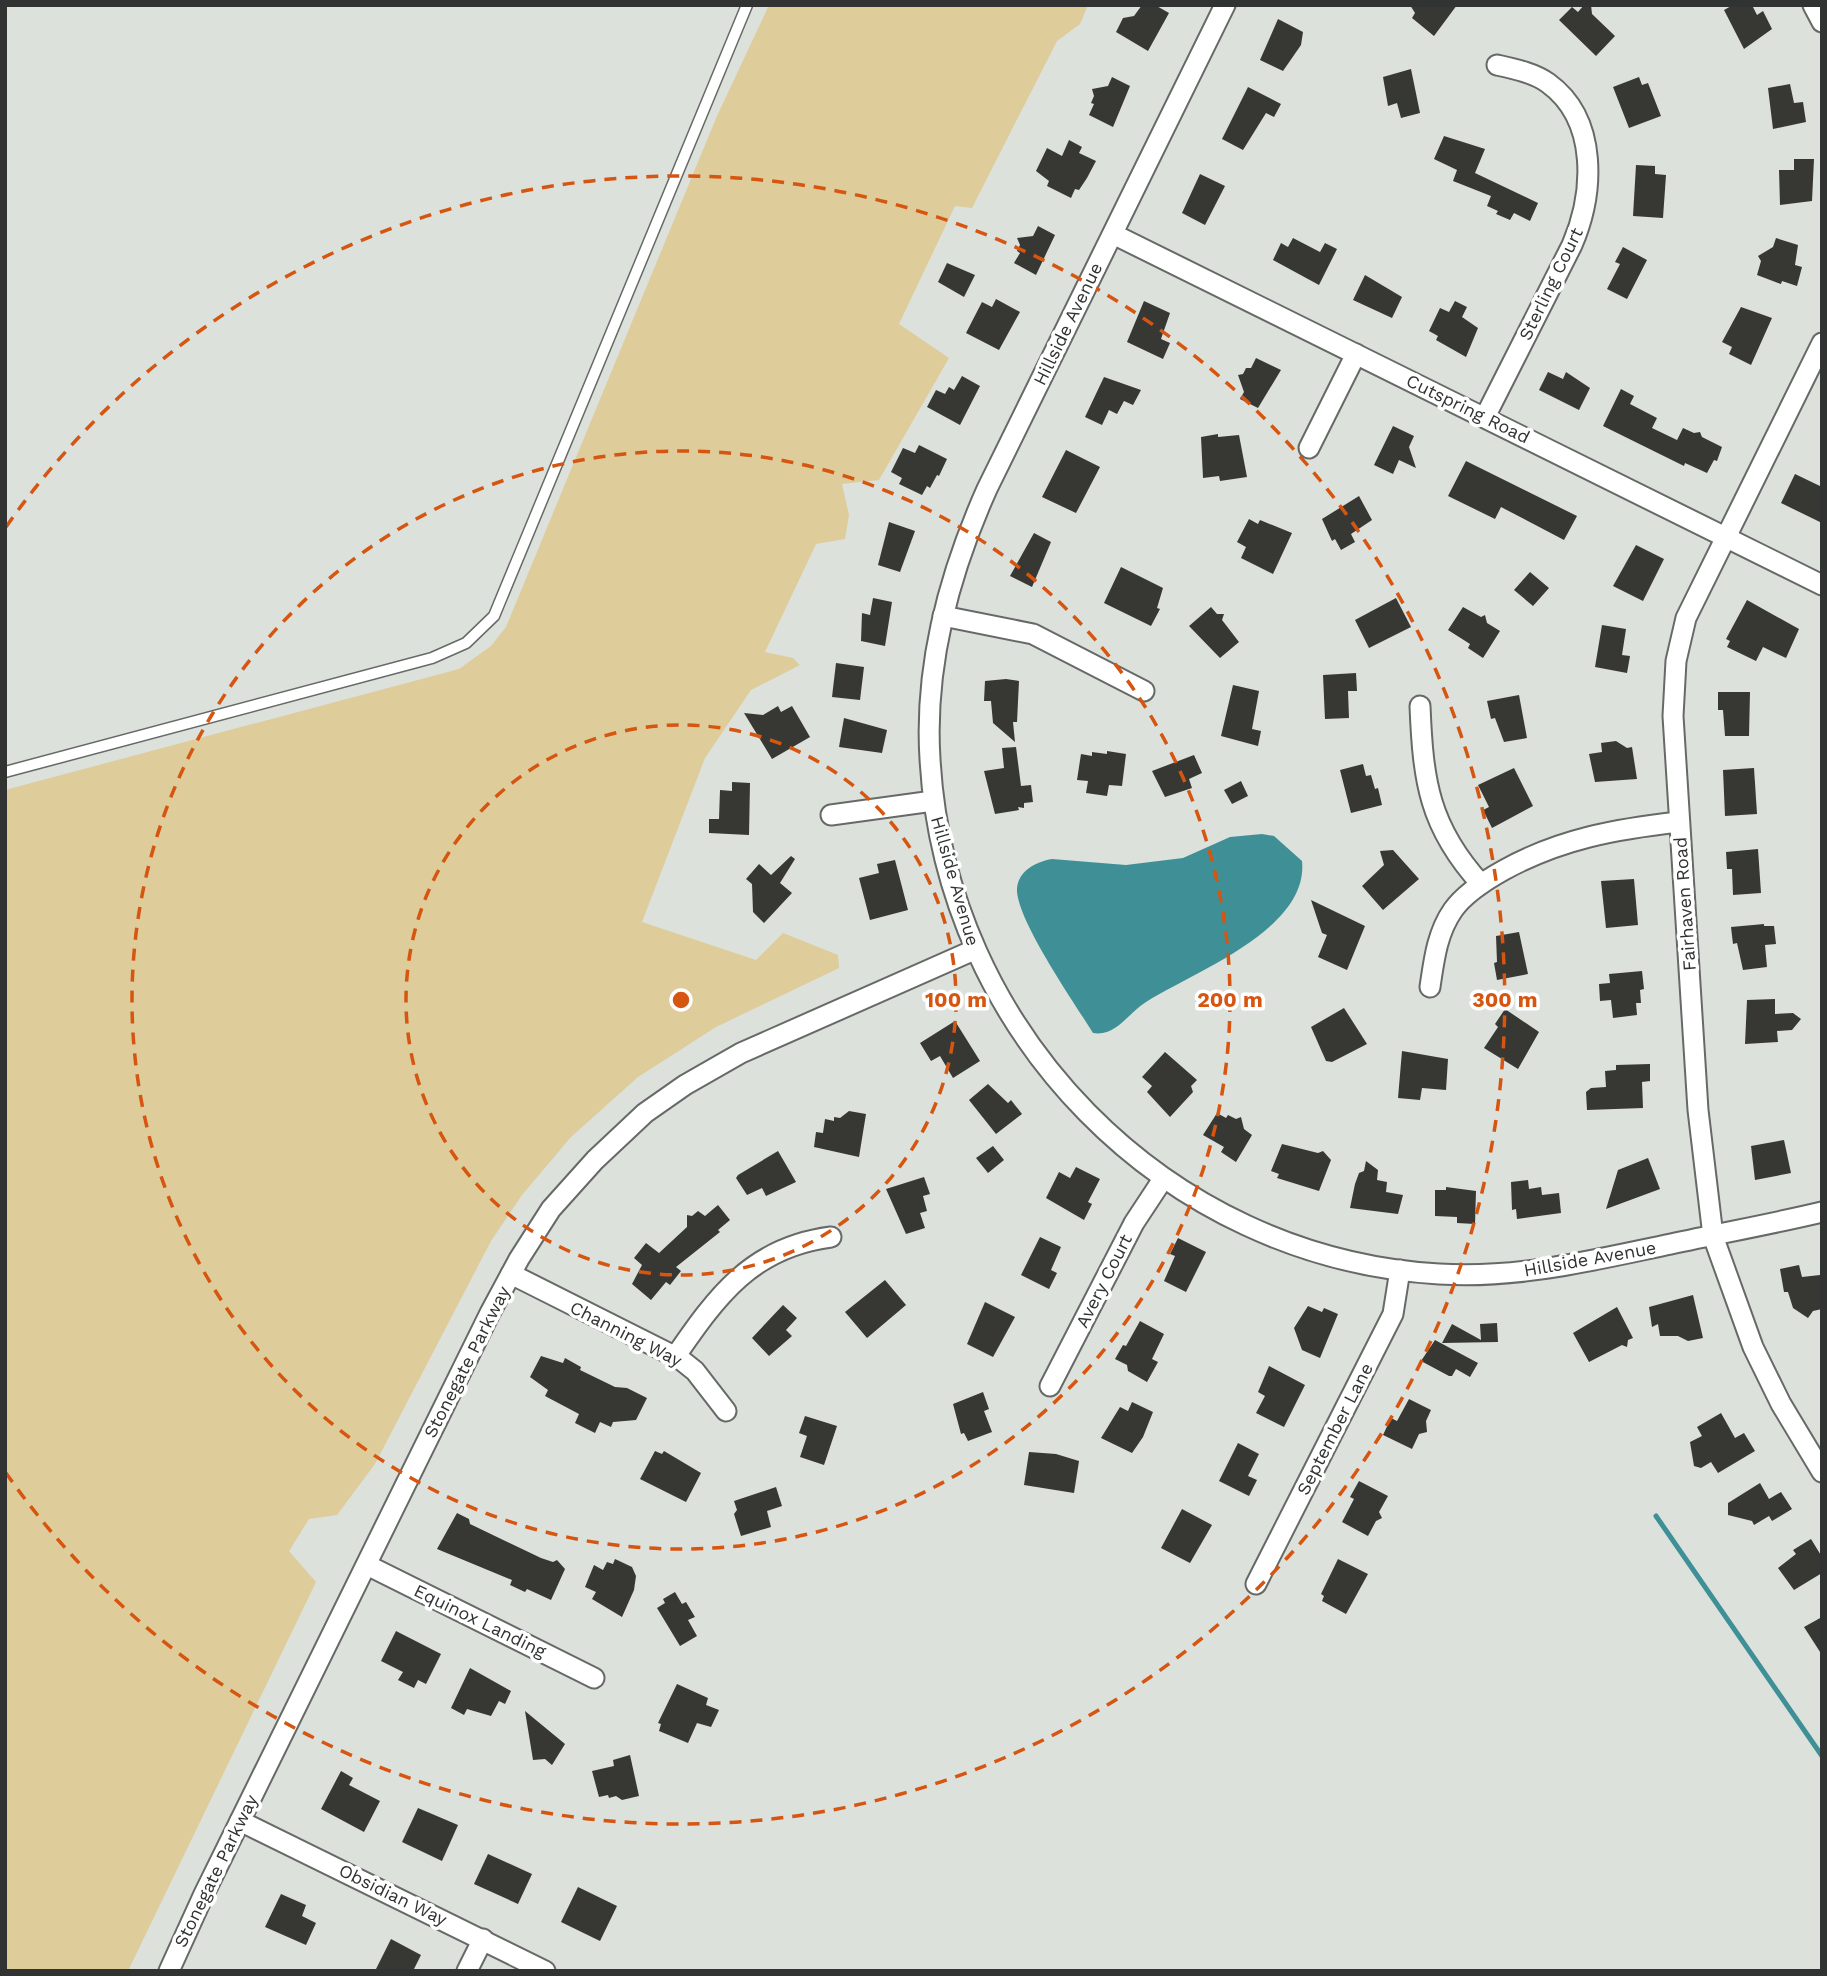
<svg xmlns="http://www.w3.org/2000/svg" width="1827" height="1976" viewBox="0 0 1827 1976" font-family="'Work Sans',sans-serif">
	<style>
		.green { fill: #decc9a }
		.water { fill: #3f9096 }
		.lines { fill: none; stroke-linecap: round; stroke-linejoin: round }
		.stream { stroke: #3f9096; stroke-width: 5 }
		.building { fill: #373833 }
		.lane-casing { stroke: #666a66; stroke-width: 13 }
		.street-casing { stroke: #666a66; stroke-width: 23 }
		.lane { stroke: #fff; stroke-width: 10 }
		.street { stroke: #fff; stroke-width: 19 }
		.ring { fill: none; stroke: #d65510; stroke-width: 3.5; stroke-dasharray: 12 9 }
		.labels { text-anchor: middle; stroke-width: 7; stroke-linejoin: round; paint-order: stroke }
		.street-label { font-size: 18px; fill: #313332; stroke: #fff }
		.centre { fill: #d65510; stroke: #fff; stroke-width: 3.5 }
		.ring-label { font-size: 21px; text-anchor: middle; font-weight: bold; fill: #d65510; stroke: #fff; stroke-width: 7; stroke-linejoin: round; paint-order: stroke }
	</style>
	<rect width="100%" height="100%" fill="#dce1dc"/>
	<path class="green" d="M769 5H1088L1080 24 1057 41 972 208 955 206 899 324 949 358 879 480 842 484 849 515 845 539 816 544 765 652 793 658 800 665 751 690 705 758 642 922 756 960 783 933 838 955 839 968 716 1027 638 1077 571 1137 522 1195 491 1241 375 1464 337 1515 309 1519 289 1551 316 1582 128 1971H5V790L459 669 491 646 506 627 717 116Z"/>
	<path class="water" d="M1262 834 1274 836 1302 861C1309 930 1193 972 1146 1002 1128 1013 1116 1037 1093 1033 1076 1005 1015 918 1017 888 1019 870 1036 862 1052 859L1126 865 1183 858 1230 837Z"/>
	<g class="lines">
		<path class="stream" d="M1656 1516 1822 1756"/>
	</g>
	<g class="building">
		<path d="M1142 5H1155L1169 13 1148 51 1116 32 1123 18 1134 16Z"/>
		<path d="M1410 5H1457L1434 36 1412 18 1415 13Z"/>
		<path d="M1584 5H1591L1592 14 1615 36 1596 56 1559 20 1572 7 1578 12Z"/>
		<path d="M1733 5H1752L1757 15 1763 11 1772 29 1744 49 1724 10Z"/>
		<path d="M1278 19 1303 32 1301 45 1283 71 1260 60Z"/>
		<path d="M1411 69 1420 113 1401 118 1397 103 1388 106 1383 77Z"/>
		<path d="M1112 77 1130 86 1113 127 1089 115 1094 104 1091 103 1094 96 1092 89 1108 86Z"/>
		<path d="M1639 77 1642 85 1648 83 1661 116 1629 128 1613 87Z"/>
		<path d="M1790 84 1794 103 1803 102 1806 122 1773 129 1768 88Z"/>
		<path d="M1248 87 1281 104 1274 117 1266 113 1243 150 1222 139Z"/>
		<path d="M1444 136 1485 149 1475 173 1538 203 1530 221 1514 213 1510 220 1496 214 1498 211 1487 206 1491 196 1453 181 1457 170 1434 159Z"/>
		<path d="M1069 140 1082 147 1079 153 1096 161 1087 178 1079 190 1075 189 1071 198 1047 186 1049 181 1036 171 1047 148 1062 156Z"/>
		<path d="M1794 159H1814L1812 201 1780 205 1779 170H1794Z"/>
		<path d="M1636 165 1655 166V174L1666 175 1663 218 1633 216Z"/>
		<path d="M1200 174 1225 186 1205 225 1182 213Z"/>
		<path d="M1038 226 1055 235 1036 275 1014 263 1020 253 1017 251 1020 245 1017 238 1033 236Z"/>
		<path d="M1293 238 1320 252 1325 243 1337 249 1319 285 1273 260 1281 243 1288 247Z"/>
		<path d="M1776 238 1798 245 1795 265 1802 267 1797 286 1782 281 1781 284 1757 275 1761 261 1758 256 1773 247Z"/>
		<path d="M1623 247 1647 260 1627 299 1607 289 1620 264 1615 262Z"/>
		<path d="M947 263 975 275 964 297 938 282Z"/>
		<path d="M1365 275 1402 297 1392 318 1353 300Z"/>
		<path d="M996 299 1020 312 999 350 966 333 982 302 992 307Z"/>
		<path d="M1144 301 1170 313 1161 339 1170 343 1163 359 1127 342Z"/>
		<path d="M1455 301 1467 307 1462 317 1478 328 1466 357 1436 340 1438 336 1429 331 1440 308 1449 312Z"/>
		<path d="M1741 307 1772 318 1751 365 1729 354 1732 347 1722 342Z"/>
		<path d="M1256 358 1281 370 1258 408 1240 399 1244 392 1238 375 1243 374 1246 368H1251Z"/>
		<path d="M1548 372 1563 379 1566 372 1590 388 1579 410 1539 390Z"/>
		<path d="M962 376 980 386 960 425 927 407 936 390 945 394 949 387 954 390Z"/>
		<path d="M1104 377 1141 390 1133 405 1124 401 1117 414 1109 410 1102 425 1085 417Z"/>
		<path d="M1621 389 1634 396 1630 404 1657 418 1652 428 1677 440 1683 428 1694 433 1700 432 1702 437 1722 447 1717 461 1714 460 1707 473 1685 463 1684 466 1603 426Z"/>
		<path d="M1393 426 1414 436 1409 447 1416 468 1399 460 1393 474 1374 465Z"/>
		<path d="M1218 434V437L1239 435 1247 477 1220 481 1219 476 1203 478 1201 437Z"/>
		<path d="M919 445 947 459 939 476 937 475 930 488 927 486 922 495 899 484 902 478 891 472 903 448 915 453Z"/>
		<path d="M1066 450 1100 467 1076 513 1042 497Z"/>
		<path d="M1466 461 1577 516 1564 540 1501 507 1495 519 1448 496Z"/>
		<path d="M1795 474 1822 487V523L1781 503Z"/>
		<path d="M1359 496 1372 520 1351 534 1355 542 1341 550 1335 539 1332 541 1322 519Z"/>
		<path d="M1249 519 1258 524 1260 520 1292 533 1273 574 1241 558 1246 547 1237 542Z"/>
		<path d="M889 522 915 531 900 572 878 565Z"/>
		<path d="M1034 533 1051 542 1032 587 1010 576Z"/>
		<path d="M1636 545 1664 559 1643 601 1613 586Z"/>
		<path d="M1121 567 1163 588 1157 608 1160 609 1151 626 1104 603Z"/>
		<path d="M1530 572 1549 588 1533 606 1514 590Z"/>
		<path d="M873 598 892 602 885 646 861 641 862 613 870 615Z"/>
		<path d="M1396 598 1411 627 1369 648 1355 620Z"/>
		<path d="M1747 600 1799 629 1786 658 1763 647 1756 661 1727 647 1730 641 1726 639Z"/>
		<path d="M1211 607 1217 614H1224L1222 620 1239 642 1220 658 1189 626Z"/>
		<path d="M1463 607 1481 617 1485 615 1487 623 1500 631 1483 658 1468 648 1470 644 1448 630Z"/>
		<path d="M1602 625 1626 629 1622 655 1630 656 1627 673 1595 667Z"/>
		<path d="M836 663 864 667 860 700 832 697Z"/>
		<path d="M1356 673 1357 691H1348L1349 718 1325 719 1323 675Z"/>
		<path d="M1006 679 1019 681 1017 722H1013L1015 742 993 723 991 701H984L985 681Z"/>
		<path d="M1233 685 1259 691 1252 729 1261 731 1258 746 1221 736Z"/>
		<path d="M1718 692H1750L1749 736H1725L1723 710H1718Z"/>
		<path d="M1519 695 1527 738 1504 742 1495 718 1491 719 1487 701Z"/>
		<path d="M778 706 781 712 792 706 810 737 772 759 744 713 763 715Z"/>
		<path d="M844 718 887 730 882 753 839 747Z"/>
		<path d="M1616 741 1627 748 1632 747 1637 779 1595 782 1589 754 1602 752 1601 743Z"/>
		<path d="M1016 747 1021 786 1031 785 1033 802 1024 803V808L1018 807 1019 810 995 814 984 771 1004 768 1002 748Z"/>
		<path d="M1107 751 1126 754 1122 786 1109 785 1107 796 1086 793 1088 781 1077 780 1081 754 1092 756V752L1107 754Z"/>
		<path d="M1194 755 1202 773 1189 779 1192 788 1165 797 1152 771Z"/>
		<path d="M1363 764 1366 776 1371 775 1375 789 1378 788 1382 805 1351 813 1340 770Z"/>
		<path d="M1514 768 1533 806 1492 828 1483 810 1489 807 1478 785Z"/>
		<path d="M1754 768 1757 814 1725 816 1723 770Z"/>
		<path d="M1241 781 1248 796 1232 804 1224 790Z"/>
		<path d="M732 782 750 783 749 835 709 833V819H719L720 790 732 791Z"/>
		<path d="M1758 849 1761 893 1733 895 1732 869H1727L1726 852Z"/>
		<path d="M1393 850 1419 879 1383 910 1362 886 1384 865 1380 851Z"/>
		<path d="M791 856 795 859 780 883 792 893 764 923 753 912 752 884 746 879 759 864 771 875Z"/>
		<path d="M895 860 908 910 870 920 859 878 879 873 877 864Z"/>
		<path d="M1634 879 1638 925 1606 928 1601 881Z"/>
		<path d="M1311 900 1365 926 1347 970 1318 957 1327 935 1322 933Z"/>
		<path d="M1764 924V926H1774L1776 944 1765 945 1767 967 1743 970 1737 943 1733 944 1731 927Z"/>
		<path d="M1519 932 1528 974 1497 980 1494 963 1497 962 1496 936Z"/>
		<path d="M1642 971 1644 989 1640 990 1641 1003H1636L1637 1015 1613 1018 1611 1000 1600 1001 1599 984 1610 983 1609 974Z"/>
		<path d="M1775 999V1014L1793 1013 1801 1019 1792 1030 1777 1031 1778 1042 1745 1044 1747 1000Z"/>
		<path d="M1344 1008 1367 1044 1332 1062 1326 1061 1311 1027Z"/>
		<path d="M1505 1009 1539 1032 1518 1069 1484 1048 1498 1027 1495 1024Z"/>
		<path d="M955 1021 980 1061 953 1078 940 1056 931 1061 920 1043Z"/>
		<path d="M1402 1051 1448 1059 1446 1090 1422 1088 1420 1100 1398 1098Z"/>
		<path d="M1165 1052 1197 1080 1191 1086 1193 1092 1170 1117 1147 1092 1152 1086 1142 1077Z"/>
		<path d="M1650 1064V1081L1642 1082 1643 1108 1587 1110 1586 1092 1591 1088 1606 1087 1605 1071 1616 1070V1065Z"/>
		<path d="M988 1084 1008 1103 1011 1100 1022 1114 996 1134 969 1100Z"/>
		<path d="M849 1111 866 1114 859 1157 814 1147 816 1132 823 1133 825 1119 834 1121V1117L840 1118Z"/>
		<path d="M1217 1113 1226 1118 1228 1115 1236 1119 1241 1117 1244 1129 1252 1135 1236 1162 1221 1152 1224 1147 1203 1135Z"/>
		<path d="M1784 1140 1791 1173 1755 1180 1751 1146Z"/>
		<path d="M1282 1144 1318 1153 1323 1151 1331 1160 1319 1191 1277 1178 1279 1174 1271 1171Z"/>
		<path d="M993 1146 1004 1160 988 1173 976 1158Z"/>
		<path d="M778 1151 796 1182 766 1196 762 1188 747 1195 736 1178 738 1175Z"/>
		<path d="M1648 1158 1660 1189 1606 1209 1618 1170Z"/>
		<path d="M1366 1161 1378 1170 1377 1180 1387 1182 1386 1192 1403 1195 1398 1214 1350 1208 1355 1184 1359 1173 1364 1171Z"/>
		<path d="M1076 1167 1100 1179 1088 1202 1092 1204 1084 1220 1046 1198 1059 1172 1070 1178Z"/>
		<path d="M924 1177 930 1194 923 1196 927 1211 920 1213 925 1228 906 1234 886 1189Z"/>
		<path d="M1528 1180 1529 1189 1541 1187 1542 1195 1559 1193 1561 1213 1517 1219 1516 1209 1512 1210 1511 1182Z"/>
		<path d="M1446 1187 1476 1191 1475 1224 1457 1223V1217L1435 1216V1190H1446Z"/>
		<path d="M718 1205 730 1220 718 1230 720 1232 676 1267 681 1271 670 1285 666 1282 651 1300 632 1284 642 1265 634 1258 646 1243 659 1253 687 1227V1215L692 1216 698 1211 705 1216Z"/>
		<path d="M1040 1237 1061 1247 1051 1270 1057 1273 1049 1289 1021 1275Z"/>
		<path d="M1178 1238 1206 1252 1186 1292 1164 1281 1175 1256 1170 1254Z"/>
		<path d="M1799 1265 1802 1277 1820 1275 1822 1284V1309L1813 1311 1808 1318 1793 1308 1788 1292H1784L1780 1269Z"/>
		<path d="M885 1280 906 1305 867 1338 845 1312Z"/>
		<path d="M1693 1295 1703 1338 1688 1341 1678 1336H1660L1658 1324 1652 1327 1649 1307Z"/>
		<path d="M985 1302 1015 1317 993 1357 967 1344Z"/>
		<path d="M783 1305 797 1318 786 1330 792 1336 769 1356 752 1338Z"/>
		<path d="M1308 1306 1322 1312 1324 1308 1338 1314 1320 1358 1302 1350 1294 1328Z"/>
		<path d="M1617 1307 1633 1338 1628 1340 1627 1347 1622 1345 1589 1362 1573 1333Z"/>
		<path d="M1140 1321 1164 1334 1152 1359 1158 1362 1147 1382 1128 1371 1127 1365 1115 1359 1123 1345 1126 1346Z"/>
		<path d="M1497 1323 1498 1342 1442 1343 1452 1324 1481 1340 1480 1324Z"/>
		<path d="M1435 1340 1478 1363 1470 1377 1456 1369 1452 1376H1449L1421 1361Z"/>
		<path d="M541 1356 563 1363 565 1358 581 1367 580 1370 615 1387 627 1388 647 1398 636 1420 613 1422 611 1427 600 1422 595 1433 575 1423 579 1414 545 1396 548 1390 530 1377Z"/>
		<path d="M1269 1366 1305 1385 1284 1427 1256 1413 1265 1396 1258 1392Z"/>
		<path d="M983 1392 989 1409 984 1411 992 1432 968 1441 964 1433 961 1434 953 1404Z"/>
		<path d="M1409 1399 1431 1410 1426 1421 1427 1432 1419 1434 1412 1449 1383 1435 1391 1418 1397 1421Z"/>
		<path d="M1132 1402 1153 1412 1143 1437 1132 1453 1101 1438 1120 1407 1128 1411Z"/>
		<path d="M1721 1413 1735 1438 1744 1433 1755 1451 1718 1473 1711 1462 1701 1468 1694 1466 1690 1442 1702 1436 1697 1427Z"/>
		<path d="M805 1416 837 1426 824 1465 800 1457 807 1436 799 1433Z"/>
		<path d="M1238 1443 1259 1454 1248 1476 1257 1480 1249 1496 1219 1481Z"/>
		<path d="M655 1451 662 1454 664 1451 701 1473 686 1502 640 1479Z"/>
		<path d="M1029 1452 1056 1454 1079 1461 1074 1493 1024 1485Z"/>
		<path d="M1359 1481 1388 1496 1379 1512 1382 1518 1376 1521 1368 1536 1342 1522 1354 1499 1350 1497Z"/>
		<path d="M1760 1483 1769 1499 1781 1492 1792 1509 1772 1521 1769 1516 1754 1525 1752 1521 1728 1515V1503Z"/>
		<path d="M776 1487 782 1506 767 1511 771 1527 741 1536 734 1514 737 1510 734 1501Z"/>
		<path d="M1182 1509 1212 1525 1190 1563 1161 1548Z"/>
		<path d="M457 1513 469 1519 470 1524 541 1558 553 1562 557 1560 565 1569 551 1600 527 1589 525 1592 510 1585 512 1580 437 1549Z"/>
		<path d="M1811 1539 1822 1557V1573L1794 1590 1778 1568 1796 1554 1793 1550Z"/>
		<path d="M615 1559 632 1567 636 1576 634 1590 622 1617 592 1599 596 1592 585 1587 594 1565 603 1570 607 1562 613 1564Z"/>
		<path d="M1338 1559 1368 1574 1346 1614 1322 1601 1324 1596 1321 1594Z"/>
		<path d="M675 1592 682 1604 686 1602 695 1617 688 1620 697 1636 680 1646 657 1608 665 1603 663 1599Z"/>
		<path d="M1822 1617V1655L1804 1627Z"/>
		<path d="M396 1631 441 1654 426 1684 418 1680 414 1688 398 1680 403 1672 381 1661Z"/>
		<path d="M470 1668 511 1691 505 1704 499 1701 491 1716 467 1709 464 1715 451 1708Z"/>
		<path d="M677 1684 708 1698 706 1705 719 1710 711 1727 697 1723 688 1743 659 1731 661 1724 658 1723Z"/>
		<path d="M525 1711 565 1744 552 1765 545 1759 533 1760Z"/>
		<path d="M630 1755 639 1796 622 1800 616 1796 609 1798 608 1795 599 1797 592 1771 614 1766 613 1760Z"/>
		<path d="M341 1771 353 1778 349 1785 380 1801 364 1832 321 1809Z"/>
		<path d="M418 1808 458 1825 442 1861 402 1842Z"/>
		<path d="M488 1854 532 1874 518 1904 474 1884Z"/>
		<path d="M578 1887 617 1906 600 1941 561 1922Z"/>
		<path d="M281 1894 306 1905 302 1916 316 1923 306 1945 265 1927Z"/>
		<path d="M391 1939 421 1955 413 1971H375Z"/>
	</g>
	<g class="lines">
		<g class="lane-casing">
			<path id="lane" d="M5 772 432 658 466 643 494 616 747 5"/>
		</g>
		<g class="street-casing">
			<g id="street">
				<path d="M1225 5 987 489C949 574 924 665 930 759 945 1032 1165 1258 1439 1274 1519 1279 1594 1260 1671 1244 1721 1233 1772 1224 1822 1212"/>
				<path d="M1813 5 1822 22"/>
				<path d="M1113 234 1822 585"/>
				<path d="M1822 343 1686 618 1676 661 1673 716 1698 1110 1713 1236 1753 1347 1781 1404 1822 1472"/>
				<path d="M1485 417 1572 245C1594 194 1599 120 1548 83 1534 73 1515 69 1497 65"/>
				<path d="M1309 448 1356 354"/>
				<path d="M943 616 1033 634 1144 691"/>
				<path d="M1420 706C1423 781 1429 827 1481 884"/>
				<path d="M831 815 933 801"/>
				<path d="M1430 987C1434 960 1437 933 1453 910 1465 893 1486 880 1504 870 1560 839 1616 829 1679 822"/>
				<path d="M511 1274 680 1359 695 1371 726 1411"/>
				<path d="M675 1357C717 1296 752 1247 831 1237"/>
				<path d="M1050 1386 1134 1223 1163 1179"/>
				<path d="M367 1565 594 1678"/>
				<path d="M1256 1584 1393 1314 1400 1270"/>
				<path d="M240 1821 545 1971"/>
				<path d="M169 1971 204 1894 490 1313 519 1259 551 1209 595 1160 645 1113 685 1085 741 1053 974 950"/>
				<path d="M467 1971 483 1939"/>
			</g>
		</g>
		<use href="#lane" class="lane"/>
		<use href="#street" class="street"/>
	</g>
	<g class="ring">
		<circle cx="681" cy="1000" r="275"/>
		<circle cx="681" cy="1000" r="549"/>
		<path d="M6 527A824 824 0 1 1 6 1473"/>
	</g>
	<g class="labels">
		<g class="street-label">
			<text transform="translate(1551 284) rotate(-64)" y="6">Sterling Court</text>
			<text transform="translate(1068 324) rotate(-64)" y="6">Hillside Avenue</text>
			<text transform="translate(1468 409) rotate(26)" y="6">Cutspring Road</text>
			<text transform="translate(955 881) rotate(74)" y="6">Hillside Avenue</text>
			<text transform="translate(1685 904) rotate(-94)" y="6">Fairhaven Road</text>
			<text transform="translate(1590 1259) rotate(-10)" y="6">Hillside Avenue</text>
			<text transform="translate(1104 1281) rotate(-63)" y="6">Avery Court</text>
			<text transform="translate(626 1334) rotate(27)" y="6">Channing Way</text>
			<text transform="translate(467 1362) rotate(-63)" y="6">Stonegate Parkway</text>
			<text transform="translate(1335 1429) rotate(-63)" y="6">September Lane</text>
			<text transform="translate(480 1621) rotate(26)" y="6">Equinox Landing</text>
			<text transform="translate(216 1871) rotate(-64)" y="6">Stonegate Parkway</text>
			<text transform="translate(393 1895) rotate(26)" y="6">Obsidian Way</text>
		</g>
	</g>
	<circle cx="681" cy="1000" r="10" class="centre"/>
	<g class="ring-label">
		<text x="956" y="1007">100 m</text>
		<text x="1230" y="1007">200 m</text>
		<text x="1505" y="1007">300 m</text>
	</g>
	<rect width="1827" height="1976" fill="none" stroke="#313332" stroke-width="14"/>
</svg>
